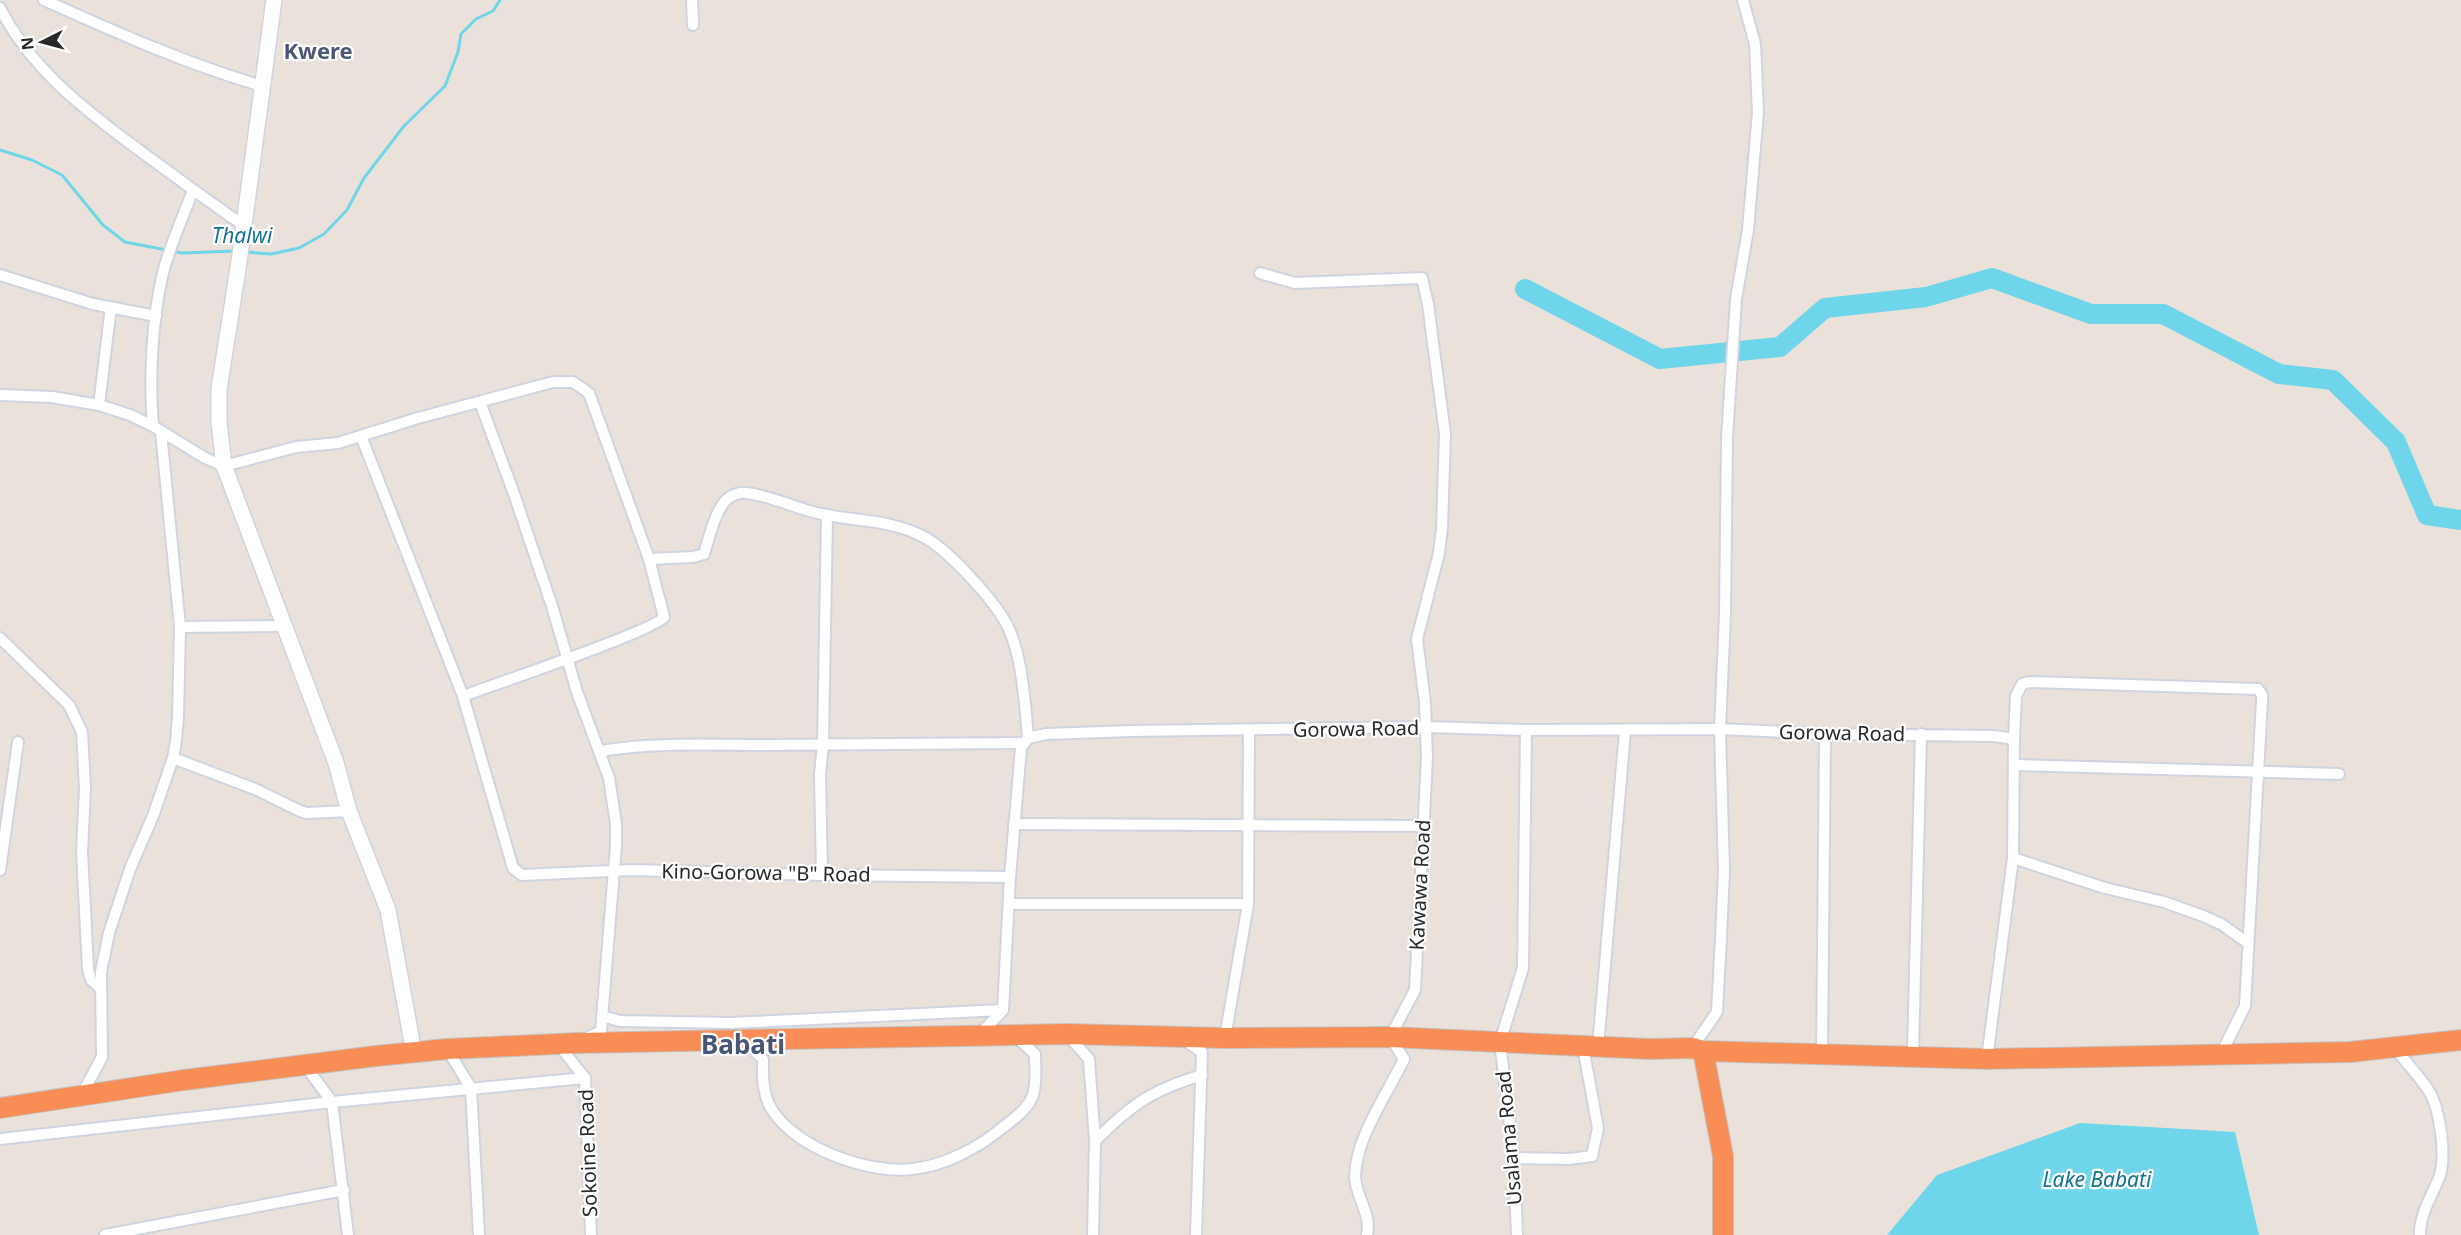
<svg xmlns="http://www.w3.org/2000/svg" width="2461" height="1235" viewBox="0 0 2461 1235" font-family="'Noto Sans',sans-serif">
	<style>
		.water { fill: #6fd5ea }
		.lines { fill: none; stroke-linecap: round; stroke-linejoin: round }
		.stream { stroke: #6fd5ea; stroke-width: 3 }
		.river { stroke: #6fd5ea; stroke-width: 20 }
		.street-casing { stroke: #cfd4e1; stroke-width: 14 }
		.secondary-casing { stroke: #cfd4e1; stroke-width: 18 }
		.highway-casing { stroke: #c3c3c3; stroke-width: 22 }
		.street { stroke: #fff; stroke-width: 10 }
		.secondary { stroke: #fff; stroke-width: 15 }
		.highway { stroke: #f98d56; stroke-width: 20 }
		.labels { text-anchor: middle; stroke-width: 4.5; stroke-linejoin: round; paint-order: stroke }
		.street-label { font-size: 20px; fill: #282828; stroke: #fff }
		.water-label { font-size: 21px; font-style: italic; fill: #117393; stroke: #fff }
		.quarter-label { font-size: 22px; font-weight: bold; fill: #4a5677; stroke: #fff }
		.district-label { font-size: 26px; font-weight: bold; fill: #4a5677; stroke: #fff }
	</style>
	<rect width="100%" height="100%" fill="#eae2da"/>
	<path class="water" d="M2080 1123 2235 1132 2259 1235H1887L1937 1175Z"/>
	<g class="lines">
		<g class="stream">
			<path d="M0 150 32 160 62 175 103 225 125 242 182 253 236 251"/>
			<path d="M246 252 271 254 299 248 324 234 347 210 364 178 404 126 445 86 458 52 461 34 476 19 493 11 500 0"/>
		</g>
		<path class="river" d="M1525 289 1660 359 1780 347 1825 308 1926 297 1992 278 2091 314H2163L2279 374 2333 380 2396 442 2427 515 2461 520"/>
		<g class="street-casing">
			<g id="street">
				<path d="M44 0C115 32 187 64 262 86"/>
				<path d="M692 0 693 25"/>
				<path d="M0 8C30 67 80 106 132 145 169 172 205 199 243 225"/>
				<path d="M1260 273 1295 283 1422 278 1428 304 1445 434 1442 528 1439 553 1417 639 1425 702 1427 758 1415 990 1390 1037 1404 1059C1388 1093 1356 1137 1355 1176 1355 1196 1372 1214 1367 1235"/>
				<path d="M0 275 93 304 156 316"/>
				<path d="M0 395 52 397 99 405 130 415 153 426 205 458 224 466 296 447 338 443 418 418 553 382H573L589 393 649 559 664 617C656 630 490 686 463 696"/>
				<path d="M480 402 514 494 552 606 577 692 609 778 616 824V845L601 1031 586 1038"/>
				<path d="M99 405 111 307"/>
				<path d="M153 426C149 380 152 318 163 273 170 245 183 217 193 190"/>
				<path d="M361 436 463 696 513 868 522 875 632 870 822 875 1010 877"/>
				<path d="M649 559 693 557 704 554C709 539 716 505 730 497 735 494 742 492 747 493 770 496 791 506 813 512 850 522 889 518 924 537 948 550 988 594 1003 618 1022 647 1025 703 1028 738"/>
				<path d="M180 627 284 626"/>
				<path d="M0 638 69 705 82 732 85 789 82 852 88 969 91 980 100 988"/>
				<path d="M2014 739 2016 696 2022 684 2029 682 2258 689 2262 695V701L2245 1006 2220 1056"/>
				<path d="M601 751C656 742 710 745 766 745 851 745 937 744 1023 743"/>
				<path d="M173 758 255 789 300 811 307 813 349 811"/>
				<path d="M2015 765 2339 774"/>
				<path d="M1014 824 1423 826"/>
				<path d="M2013 858 2105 888 2164 902 2203 916 2221 924 2248 943"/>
				<path d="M0 870 18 742"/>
				<path d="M822 875 820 774 823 744 827 515"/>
				<path d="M1009 904H1248"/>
				<path d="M602 1016 620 1021 730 1023 1003 1010"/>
				<path d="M980 1034 1003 1010 1010 877 1021 748 1028 738 1046 734 1131 731 1427 727 1526 730 1720 729 1825 734 1994 736 2014 739 2013 858 1987 1059"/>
				<path d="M1067 1034 1089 1059 1095 1141 1093 1235"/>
				<path d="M1225 1038 1248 904 1249 730"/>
				<path d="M1183 1039 1202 1052 1196 1235"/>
				<path d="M743 1040 763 1059C763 1075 762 1093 771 1108 794 1148 868 1174 912 1169 944 1166 978 1148 1002 1128 1013 1120 1029 1108 1033 1095 1037 1082 1035 1067 1035 1054L1015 1036"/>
				<path d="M558 1044 585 1078 591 1235"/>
				<path d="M1598 1047 1625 731"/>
				<path d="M2394 1047C2405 1061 2419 1076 2429 1091 2440 1109 2447 1158 2439 1178 2432 1195 2419 1216 2420 1235"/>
				<path d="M1692 1048 1717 1012 1721 938 1724 871 1720 729 1725 614 1727 438 1736 299 1748 230 1758 112 1755 44 1743 0"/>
				<path d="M447 1049 471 1088 479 1235"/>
				<path d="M1822 1053 1825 734"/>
				<path d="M1903 1054 1913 1051 1921 734"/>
				<path d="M305 1065 332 1102 348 1235"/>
				<path d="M82 1094 102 1057 101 972 109 933 130 869 153 816 173 758 176 741 178 717 180 627 161 432"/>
				<path d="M0 1139 332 1102 585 1078"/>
				<path d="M1095 1141C1132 1104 1152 1090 1202 1075"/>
				<path d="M1514 1158 1570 1159 1592 1156 1598 1128 1583 1047"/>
				<path d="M105 1235 344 1190"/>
				<path d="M1517 1235 1514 1158 1500 1042 1523 968 1526 730"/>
			</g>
		</g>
		<g class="secondary-casing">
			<path id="secondary" d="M274 0 239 262 219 389V422L224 466 336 763 349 811 388 910 414 1053"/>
		</g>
		<g class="highway-casing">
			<g id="highway">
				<path d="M1703 1051 1723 1156V1235"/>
				<path d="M0 1108 184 1080 376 1056 447 1049 578 1043 1067 1034 1225 1038 1390 1037 1650 1049 1692 1048 1703 1051 1987 1059 2350 1052 2461 1040"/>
			</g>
		</g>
		<use href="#street" class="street"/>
		<use href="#secondary" class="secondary"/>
		<use href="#highway" class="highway"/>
	</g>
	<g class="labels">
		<g class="street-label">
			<text transform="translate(1356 729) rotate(-1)" y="7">Gorowa Road</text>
			<text transform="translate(1842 733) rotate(1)" y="7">Gorowa Road</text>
			<text transform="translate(766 873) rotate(1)" y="7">Kino-Gorowa "B" Road</text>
			<text transform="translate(1420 885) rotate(-87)" y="7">Kawawa Road</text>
			<text transform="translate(1509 1138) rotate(-95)" y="7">Usalama Road</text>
			<text transform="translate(588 1153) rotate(-92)" y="7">Sokoine Road</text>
		</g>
		<g class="water-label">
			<text x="242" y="243">Thalwi</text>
			<text x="2097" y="1187">Lake Babati</text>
		</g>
		<g class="quarter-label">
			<text x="318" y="59">Kwere</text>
		</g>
		<g class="district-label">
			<text x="743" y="1054">Babati</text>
		</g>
	</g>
	<g transform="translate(42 42) rotate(264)" stroke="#ffffff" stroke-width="4.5" paint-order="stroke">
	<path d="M0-4.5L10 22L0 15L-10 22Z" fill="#282828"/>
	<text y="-9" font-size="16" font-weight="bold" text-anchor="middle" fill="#282828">N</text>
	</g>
</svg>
